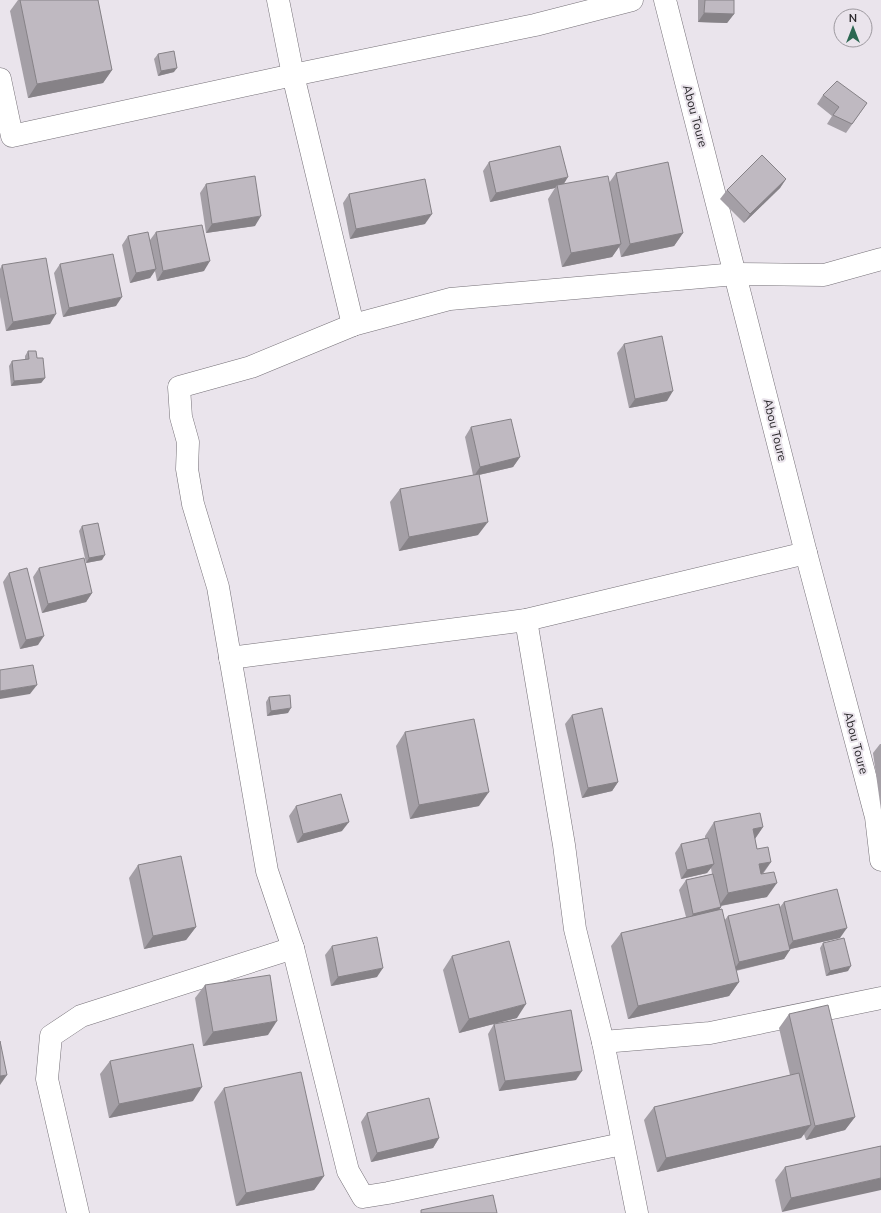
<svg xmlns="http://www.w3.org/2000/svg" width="881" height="1213" viewBox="0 0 881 1213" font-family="Mulish,sans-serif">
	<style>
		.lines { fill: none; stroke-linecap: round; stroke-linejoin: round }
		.minor-casing { stroke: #757077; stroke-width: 23 }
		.minor { stroke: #fff; stroke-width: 22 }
		.wall { fill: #a49fa6 }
		.shaded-wall { fill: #868287 }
		.building { fill: #bfb9c1; stroke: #868287 }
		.labels { text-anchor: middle; stroke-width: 4; stroke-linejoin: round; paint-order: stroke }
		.street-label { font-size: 12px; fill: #2a282b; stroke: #eae4ec }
	</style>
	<rect width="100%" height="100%" fill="#eae4ec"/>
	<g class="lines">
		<g class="minor-casing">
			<g id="minor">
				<path d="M665 0 806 553 876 817 881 860"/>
				<path d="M0 79 12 136 293 75 278 0"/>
				<path d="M353 325 293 75 535 25 632 0"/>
				<path d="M526 620 564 845 575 929 603 1042 637 1213"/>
				<path d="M230 658 526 620 806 553"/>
				<path d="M603 1042 710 1033 881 998"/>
				<path d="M622 1144 388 1193 363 1197 348 1171 293 948 267 871 218 587 193 504 187 469 188 442 181 417 179 387 251 367 353 325 450 299 736 274 824 275 881 259"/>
				<path d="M78 1213 47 1079 51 1036 81 1016 293 948"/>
			</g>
		</g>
		<use href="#minor" class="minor"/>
	</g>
	<g class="wall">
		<path d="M18 0H98L112 70 103 83 28 98 10 11Z"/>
		<path d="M698 0H734V14L727 23 698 22Z"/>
		<path d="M158 54 174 72 158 76 154 59Z"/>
		<path d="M823 95 867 103 846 133 827 124 832 116 817 104Z"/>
		<path d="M489 162 563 184 609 183 616 173 683 233 674 246 621 257 619 247 612 257 562 267 548 199 555 188 490 202 483 171Z"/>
		<path d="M786 179 780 188 744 223 720 199 727 190Z"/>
		<path d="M206 184 255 226 206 233 200 193Z"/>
		<path d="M349 194 425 224 350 239 343 203Z"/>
		<path d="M156 232 204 271 157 281 155 271 150 278 130 283 122 245 128 236 150 240Z"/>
		<path d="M60 264 116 306 63 317 54 273Z"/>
		<path d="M2 265 50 324 6 331 0 297V269Z"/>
		<path d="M624 344 667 401 629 408 617 353Z"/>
		<path d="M28 351 37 358 45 378 41 383 11 386 9 366 12 361 25 360V356Z"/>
		<path d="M471 427 520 457 513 467 479 475 478 535 399 551 390 502 400 489 473 475 465 437Z"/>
		<path d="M82 526 102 560 86 563 79 531Z"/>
		<path d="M39 568 92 593 86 602 42 613 33 577Z"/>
		<path d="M9 573 38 645 20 649 3 582Z"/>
		<path d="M269 697 288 713 267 716 266 702Z"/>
		<path d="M572 715 618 782 612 791 582 798 565 724Z"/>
		<path d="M405 732 479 806 410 819 396 746Z"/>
		<path d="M880 744H881V810L873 753Z"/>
		<path d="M296 806 342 831 297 843 289 816Z"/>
		<path d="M714 822 763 827 755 839 757 849 771 862 763 874 767 897 721 906V907L719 909 724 921 728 916 780 907 784 902 840 938 790 949 784 959 736 971 739 982 729 996 628 1019 611 946 621 933 686 917 679 890 686 880 712 874 711 868 707 873 681 879 675 853 681 844 705 838V836Z"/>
		<path d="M138 865 196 927 186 940 144 949 129 878Z"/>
		<path d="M823 943 848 971 826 976 820 948Z"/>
		<path d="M332 946 377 977 331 986 325 955Z"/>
		<path d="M452 956 517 1018 459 1033 443 970Z"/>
		<path d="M205 985 268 1035 203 1046 195 998Z"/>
		<path d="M789 1014 855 1117 845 1130 806 1140 804 1134 801 1138 657 1172 644 1120 654 1107 790 1075 779 1028Z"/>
		<path d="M494 1024 576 1080 499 1091 488 1034Z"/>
		<path d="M110 1061 193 1101 109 1118 100 1074Z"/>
		<path d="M224 1088 324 1176 314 1190 236 1206 214 1102Z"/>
		<path d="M367 1113 439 1138 433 1148 371 1162 361 1122Z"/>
		<path d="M881 1146 782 1212 775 1180 785 1167Z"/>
	</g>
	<g class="shaded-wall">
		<path d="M704 13 734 14 727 23 698 22Z"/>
		<path d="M177 68 174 72 158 76 161 71Z"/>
		<path d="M112 70 103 83 28 98 37 84Z"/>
		<path d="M568 177 562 187 557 185 555 188 490 202 496 193Z"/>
		<path d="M786 179 780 188 744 223 750 214Z"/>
		<path d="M432 214 425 224 350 239 356 229Z"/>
		<path d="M261 216 255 226 206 233 212 224Z"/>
		<path d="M683 233 674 246 621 257 630 244Z"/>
		<path d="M621 244 612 257 562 267 571 253Z"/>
		<path d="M210 261 204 271 157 281 163 271Z"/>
		<path d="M156 269 150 278 130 283 136 273Z"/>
		<path d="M122 297 116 306 63 317 69 308Z"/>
		<path d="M56 314 50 324 6 331 13 322Z"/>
		<path d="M45 378 41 383 11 386 14 381Z"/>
		<path d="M673 391 667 401 629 408 635 399Z"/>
		<path d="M520 457 513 467 474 476 480 467Z"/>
		<path d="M488 522 478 535 399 551 409 537Z"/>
		<path d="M105 555 102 560 86 563 89 558Z"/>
		<path d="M92 593 86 602 42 613 48 604Z"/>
		<path d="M44 636 38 645 20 649 26 640Z"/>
		<path d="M37 685 30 694 0 699V691Z"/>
		<path d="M291 708 288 713 267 716 271 711Z"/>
		<path d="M618 782 612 791 582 798 588 788Z"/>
		<path d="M489 792 479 806 410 819 419 805Z"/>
		<path d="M349 822 342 831 297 843 303 834Z"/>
		<path d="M763 827 754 840 753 829Z"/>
		<path d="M771 862 761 875 759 864Z"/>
		<path d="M714 864 707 873 681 879 687 870Z"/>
		<path d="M777 883 767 897 719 906 728 893Z"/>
		<path d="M721 907 714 917 687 923 693 914Z"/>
		<path d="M196 927 186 940 144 949 153 936Z"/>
		<path d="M847 928 840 938 786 950 793 941Z"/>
		<path d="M790 950 784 959 733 971 739 962Z"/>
		<path d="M851 966 848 971 826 976 830 971Z"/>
		<path d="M383 968 377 977 331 986 338 977Z"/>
		<path d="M739 982 729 996 628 1019 638 1006Z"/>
		<path d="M526 1004 517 1018 459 1033 469 1019Z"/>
		<path d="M277 1021 268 1035 203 1046 213 1032Z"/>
		<path d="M582 1071 576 1080 499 1091 505 1081Z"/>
		<path d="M7 1075 0 1085V1076Z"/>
		<path d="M202 1087 193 1101 109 1118 119 1104Z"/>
		<path d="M855 1117 845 1130 806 1140 815 1126Z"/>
		<path d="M811 1125 801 1138 657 1172 666 1158Z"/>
		<path d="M439 1138 433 1148 371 1162 377 1153Z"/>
		<path d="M324 1176 314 1190 236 1206 246 1193Z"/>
		<path d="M881 1178V1190L782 1212 791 1198Z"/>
	</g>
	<g class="building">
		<path d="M20 0H98L112 70 37 84Z"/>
		<path d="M705 0H734V14L704 13Z"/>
		<path d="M174 51 177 68 161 71 158 54Z"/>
		<path d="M837 81 867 103 852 124 833 115 839 107 823 95Z"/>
		<path d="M560 146 568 177 496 193 489 162Z"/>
		<path d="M762 155 786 179 750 214 727 190Z"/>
		<path d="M668 162 683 233 630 244 616 173Z"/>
		<path d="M255 176 261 216 212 224 206 184Z"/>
		<path d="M608 176 621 244 571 253 557 185Z"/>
		<path d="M425 179 432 214 356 229 349 194Z"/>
		<path d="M202 225 210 261 163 271 156 232Z"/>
		<path d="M148 232 156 269 136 273 128 236Z"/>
		<path d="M113 254 122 297 69 308 60 264Z"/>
		<path d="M46 258 56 314 13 322 2 265Z"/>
		<path d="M662 336 673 391 635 399 624 344Z"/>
		<path d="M28 351H36L37 358H43L45 378 14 381 12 361 29 359Z"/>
		<path d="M511 419 520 457 480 467 471 427Z"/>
		<path d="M479 474 488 522 409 537 400 489Z"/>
		<path d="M98 523 105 555 89 558 82 526Z"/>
		<path d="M84 558 92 593 48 604 39 568Z"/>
		<path d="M27 568 44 636 26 640 9 573Z"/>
		<path d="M33 665 37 685 0 691V670Z"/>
		<path d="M290 695 291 708 271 711 269 697Z"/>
		<path d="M602 708 618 782 588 788 572 715Z"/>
		<path d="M474 719 489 792 419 805 405 732Z"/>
		<path d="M341 794 349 822 303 834 296 806Z"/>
		<path d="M760 813 763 827 753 829 757 849 768 847 771 862 759 864 761 874 774 872 777 883 728 893 714 822Z"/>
		<path d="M708 838 714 864 687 870 681 844Z"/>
		<path d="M181 856 196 927 153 936 138 865Z"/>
		<path d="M713 874 721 907 693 914 686 880Z"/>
		<path d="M837 889 847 928 793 941 784 902Z"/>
		<path d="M779 904 790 950 739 962 728 916Z"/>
		<path d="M722 909 739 982 638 1006 621 933Z"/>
		<path d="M377 937 383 968 338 977 332 946Z"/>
		<path d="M844 938 851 966 830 971 823 943Z"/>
		<path d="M509 941 526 1004 469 1019 452 956Z"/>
		<path d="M270 975 277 1021 213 1032 205 985Z"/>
		<path d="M828 1005 855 1117 815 1126 789 1014Z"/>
		<path d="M571 1010 582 1071 505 1081 494 1024Z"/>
		<path d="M0 1041 7 1075 0 1076Z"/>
		<path d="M193 1044 202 1087 119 1104 110 1061Z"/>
		<path d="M301 1072 324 1176 246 1193 224 1088Z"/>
		<path d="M799 1073 811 1125 666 1158 654 1107Z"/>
		<path d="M429 1098 439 1138 377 1153 367 1113Z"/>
		<path d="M881 1146V1178L791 1198 785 1167Z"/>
		<path d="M493 1195 497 1213H421V1210Z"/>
	</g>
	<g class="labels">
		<g class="street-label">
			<text transform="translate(695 116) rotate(75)" y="4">Abou Toure</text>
			<text transform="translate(775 430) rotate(76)" y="4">Abou Toure</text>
			<text transform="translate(856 743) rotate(75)" y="4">Abou Toure</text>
		</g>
	</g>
	<g transform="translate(853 28)"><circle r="19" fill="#eae4ec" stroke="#9d999f"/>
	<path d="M0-3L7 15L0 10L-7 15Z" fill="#2c6852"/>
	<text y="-6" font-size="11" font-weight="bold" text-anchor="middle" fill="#2a282b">N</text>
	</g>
</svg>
